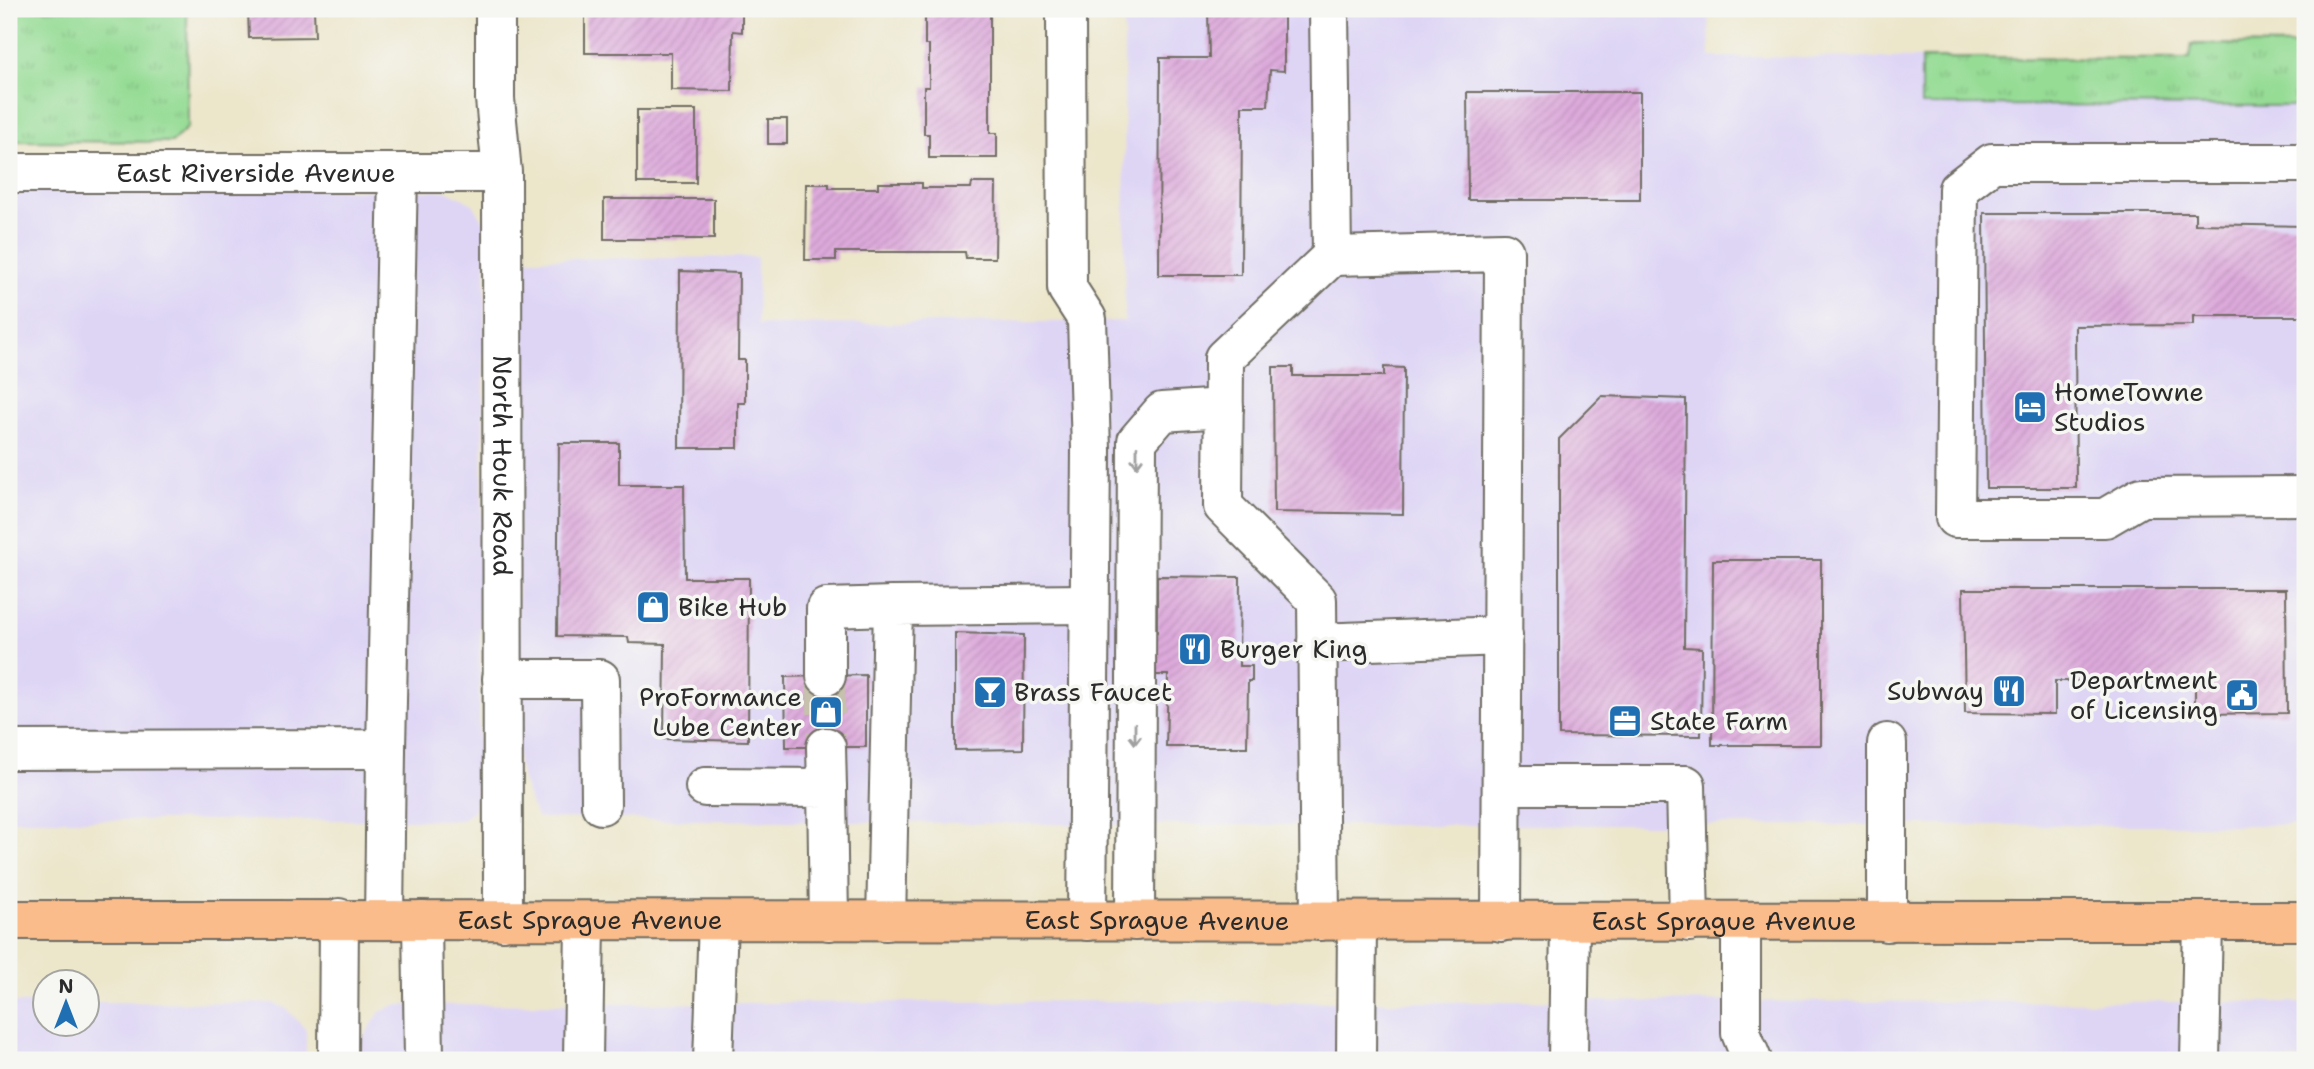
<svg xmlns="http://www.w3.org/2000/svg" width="2314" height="1069" viewBox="0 0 2314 1069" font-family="'Shantell Sans',sans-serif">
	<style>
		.built { fill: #ded5f5 }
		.grass { fill: url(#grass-tufts); stroke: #608460; stroke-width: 2 }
		.building { fill: url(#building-hatch) }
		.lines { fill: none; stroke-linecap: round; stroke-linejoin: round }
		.minor-tunnel { stroke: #c5c1ab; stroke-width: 38; stroke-dasharray: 38 19; stroke-linecap: butt }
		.minor-casing { stroke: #6f6c63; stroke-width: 42 }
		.major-casing { stroke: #6f6c63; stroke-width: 42 }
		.minor { stroke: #fff; stroke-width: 38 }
		.major { stroke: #f9bc8a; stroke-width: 38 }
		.oneway { stroke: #a0a0a0 }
		.labels { text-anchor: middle; stroke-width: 7; stroke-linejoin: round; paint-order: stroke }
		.street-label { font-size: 26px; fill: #2b2b2b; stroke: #f6f6f2 }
		.poi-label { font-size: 26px; fill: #2b2b2b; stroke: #f6f6f2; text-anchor: start }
	</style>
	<defs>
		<pattern id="grass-tufts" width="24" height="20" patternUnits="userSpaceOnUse" patternTransform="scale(1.75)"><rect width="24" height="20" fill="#96dc95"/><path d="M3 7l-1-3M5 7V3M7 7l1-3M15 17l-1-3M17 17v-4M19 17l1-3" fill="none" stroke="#81bd81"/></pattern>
		<pattern id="building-hatch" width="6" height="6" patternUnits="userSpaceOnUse" patternTransform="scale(1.75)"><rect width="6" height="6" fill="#ddaadb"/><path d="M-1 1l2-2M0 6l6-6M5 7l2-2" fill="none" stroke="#be92bc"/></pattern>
	</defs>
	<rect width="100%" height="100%" fill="#f6f6f2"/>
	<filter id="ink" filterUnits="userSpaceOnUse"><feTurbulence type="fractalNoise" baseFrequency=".0143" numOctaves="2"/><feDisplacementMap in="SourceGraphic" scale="14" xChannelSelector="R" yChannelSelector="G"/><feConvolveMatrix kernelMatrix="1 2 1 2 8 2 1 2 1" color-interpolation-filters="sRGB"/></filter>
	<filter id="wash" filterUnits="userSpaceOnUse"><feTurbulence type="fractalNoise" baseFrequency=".00686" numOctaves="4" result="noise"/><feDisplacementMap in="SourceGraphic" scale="28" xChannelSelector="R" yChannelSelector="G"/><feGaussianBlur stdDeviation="1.57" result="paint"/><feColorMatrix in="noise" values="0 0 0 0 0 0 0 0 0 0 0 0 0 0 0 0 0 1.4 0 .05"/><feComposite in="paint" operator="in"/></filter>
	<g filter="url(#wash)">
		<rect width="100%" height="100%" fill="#ece6cb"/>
		<g class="built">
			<path d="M1124 9H1709L1710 57 2190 59 2191 44 2305 45V825H1119L538 818 531 806 518 763V259L757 257 758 325 1125 321Z"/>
			<path d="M9 187 448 191 473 204 486 226 478 786 474 809 462 820H9Z"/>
			<path d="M1096 1001 2305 1002V1060H359L360 1043 380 1012 395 1005Z"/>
			<path d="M88 1002 273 1003 287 1009 306 1030V1060H9V1003H45L46 1024H88Z"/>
		</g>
		<g class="grass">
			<path d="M9 9H187L188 127 172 142 9 141Z"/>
			<path d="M2191 44 2305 45V106L1921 105V58L2190 59Z"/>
		</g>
		<g id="blocks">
			<g class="building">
				<path d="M248 9H314L315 37 249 38Z"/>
				<path d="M585 9H742V32L733 31 732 91 671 90V53H585Z"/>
				<path d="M925 9H990V133H997V158H929V134H924V87H929V45H925Z"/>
				<path d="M1208 9H1284V71L1270 70 1268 106H1242L1241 275H1159L1160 58H1209Z"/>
				<path d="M1467 92H1640V200H1468Z"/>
				<rect x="637" y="110" width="59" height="73"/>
				<rect x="768" y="119" width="19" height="25"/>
				<path d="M878 183H922V188H971L972 183H996L995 258H966L965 252H836V260H805L806 184H829V188H878Z"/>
				<rect x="604" y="199" width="110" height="40"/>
				<path d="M1984 213H2195V224L2305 226V316H2193V325L2075 326 2076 488H1986Z"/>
				<path d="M680 271 739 273 738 360H745V403H738V448H679Z"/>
				<path d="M1273 367H1293V376H1384V367L1404 368 1403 514 1274 512Z"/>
				<path d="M1602 396 1686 399 1684 647 1702 648 1701 736 1559 735V439Z"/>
				<path d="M559 443H619V485H684L685 578H749L748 741 664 739 665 644 629 643 628 637 557 636Z"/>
				<path d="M1713 560H1821V745H1712Z"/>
				<path d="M1157 576 1240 577 1239 666H1252V681H1248L1247 747H1166L1168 675H1156V665L1151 664V632L1157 633Z"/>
				<path d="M1963 589H2286L2287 713 2195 714V681H2055V714L1965 713Z"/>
				<path d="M955 633 1024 635 1023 749 955 750Z"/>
				<path d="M866 675V747H786L785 677Z"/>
			</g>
		</g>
	</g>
	<g filter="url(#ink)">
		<use href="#blocks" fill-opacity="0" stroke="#6f6c63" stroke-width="2"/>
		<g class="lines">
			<path class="minor-tunnel" d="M826 676V747"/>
			<g class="minor-casing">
				<g id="minor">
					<path id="s1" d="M495 9V99L502 173 503 921"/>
					<path d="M1066 9 1067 288 1087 319 1091 450 1087 921"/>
					<path d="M1329 9 1332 256 1504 252 1501 922"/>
					<path d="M2305 163H1992L1958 189 1955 518H2105L2141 497 2305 496"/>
					<path id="s2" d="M9 173H502"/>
					<path d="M1317 643 1503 636"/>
					<path d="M826 676V608L893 606"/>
					<path d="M502 679H600L601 805"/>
					<path d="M826 747 827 788"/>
					<path d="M9 750 386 749 398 173"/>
					<path d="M1503 785H1686L1689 922"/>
					<path d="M705 787 827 788 829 921"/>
					<path d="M384 920 386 749"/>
					<path d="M422 920 424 1060"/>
					<path d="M886 921 893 606 1089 604"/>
					<path d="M1135 921 1137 441 1162 412 1224 408"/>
					<path d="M1320 921 1317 600 1223 506 1224 358 1332 256"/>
					<path d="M1741 922V1033L1752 1060"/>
					<path d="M1887 922V743"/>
					<path d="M338 1060 339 918"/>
					<path d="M583 1060 585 921"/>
					<path d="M713 1060 718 921"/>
					<path d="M1356 1060 1357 921"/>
					<path d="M1568 1060 1570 922"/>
					<path d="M2200 1060 2203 922"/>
				</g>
			</g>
			<g class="major-casing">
				<g id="major">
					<path id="s3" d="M9 920 2305 921"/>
				</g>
			</g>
			<use href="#minor" class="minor"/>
			<use href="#major" class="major"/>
		</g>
		<defs><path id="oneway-shaft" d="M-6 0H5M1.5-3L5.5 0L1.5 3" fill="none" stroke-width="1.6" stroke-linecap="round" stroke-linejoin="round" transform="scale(1.75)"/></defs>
		<g class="oneway">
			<use href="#oneway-shaft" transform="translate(1137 457) rotate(90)"/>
			<use href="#oneway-shaft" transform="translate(1135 734) rotate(90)"/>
		</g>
	</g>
	<defs>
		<g id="hotel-square" transform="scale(1.75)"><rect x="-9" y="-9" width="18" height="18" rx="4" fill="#1f6fb2" stroke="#f6f6f2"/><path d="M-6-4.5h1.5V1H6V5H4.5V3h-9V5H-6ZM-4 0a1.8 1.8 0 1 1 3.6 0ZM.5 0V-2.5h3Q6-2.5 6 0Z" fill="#fff"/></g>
		<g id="shop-square" transform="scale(1.75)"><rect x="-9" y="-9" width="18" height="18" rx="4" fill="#1f6fb2" stroke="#f6f6f2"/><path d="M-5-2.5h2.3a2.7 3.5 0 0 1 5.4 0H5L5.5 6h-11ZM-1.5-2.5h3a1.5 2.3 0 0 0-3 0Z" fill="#fff"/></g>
		<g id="restaurant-square" transform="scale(1.75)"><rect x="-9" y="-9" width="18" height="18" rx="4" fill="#1f6fb2" stroke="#f6f6f2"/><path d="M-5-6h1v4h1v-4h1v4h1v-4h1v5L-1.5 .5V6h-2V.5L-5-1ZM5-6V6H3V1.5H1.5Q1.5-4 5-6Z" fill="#fff"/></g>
		<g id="bar-square" transform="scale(1.75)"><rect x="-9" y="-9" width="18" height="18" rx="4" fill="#1f6fb2" stroke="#f6f6f2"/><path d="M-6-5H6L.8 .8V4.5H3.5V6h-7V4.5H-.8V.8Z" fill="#fff"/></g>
		<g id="civic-square" transform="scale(1.75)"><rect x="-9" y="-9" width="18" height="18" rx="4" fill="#1f6fb2" stroke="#f6f6f2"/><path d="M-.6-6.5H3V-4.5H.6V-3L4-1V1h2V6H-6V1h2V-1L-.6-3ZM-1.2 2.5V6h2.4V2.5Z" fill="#fff"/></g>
		<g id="office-square" transform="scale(1.75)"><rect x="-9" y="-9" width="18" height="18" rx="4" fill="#1f6fb2" stroke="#f6f6f2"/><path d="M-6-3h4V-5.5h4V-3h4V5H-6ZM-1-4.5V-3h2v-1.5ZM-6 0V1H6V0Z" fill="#fff"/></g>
	</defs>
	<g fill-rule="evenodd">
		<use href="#hotel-square" x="2030" y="407"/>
		<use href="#shop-square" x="653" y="607"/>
		<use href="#restaurant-square" x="1195" y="649"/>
		<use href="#restaurant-square" x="2009" y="691"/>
		<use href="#bar-square" x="990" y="692"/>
		<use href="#civic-square" x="2242" y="695"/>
		<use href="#shop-square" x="826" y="712"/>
		<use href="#office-square" x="1625" y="721"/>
	</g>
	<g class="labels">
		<g class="street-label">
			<text dy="9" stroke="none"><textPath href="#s2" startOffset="247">East Riverside Avenue</textPath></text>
			<text dy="9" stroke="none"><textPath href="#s1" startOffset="457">North Houk Road</textPath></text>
			<text dy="9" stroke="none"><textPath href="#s3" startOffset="581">East Sprague Avenue</textPath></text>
			<text dy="9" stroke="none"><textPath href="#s3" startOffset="1148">East Sprague Avenue</textPath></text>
			<text dy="9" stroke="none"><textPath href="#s3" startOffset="1715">East Sprague Avenue</textPath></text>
		</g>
		<g class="poi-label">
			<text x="2054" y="401">HomeTowne<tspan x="2054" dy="30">Studios</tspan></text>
			<text x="678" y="616">Bike Hub</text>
			<text x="1220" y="658">Burger King</text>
			<text x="2218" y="689" text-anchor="end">Department<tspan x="2218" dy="30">of Licensing</tspan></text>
			<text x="1984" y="700" text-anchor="end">Subway</text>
			<text x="1014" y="701">Brass Faucet</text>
			<text x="802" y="706" text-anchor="end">ProFormance<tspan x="802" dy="30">Lube Center</tspan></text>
			<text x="1650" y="730">State Farm</text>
		</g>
	</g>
	<rect width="2314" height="1069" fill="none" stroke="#f6f6f2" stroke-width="35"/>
	<g transform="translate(66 1003)"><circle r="33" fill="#f6f6f2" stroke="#a5a5a2" stroke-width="2"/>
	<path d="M0-5L12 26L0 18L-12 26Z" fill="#1f6fb2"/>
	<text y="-10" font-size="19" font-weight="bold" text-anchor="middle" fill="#2b2b2b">N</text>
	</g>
</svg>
